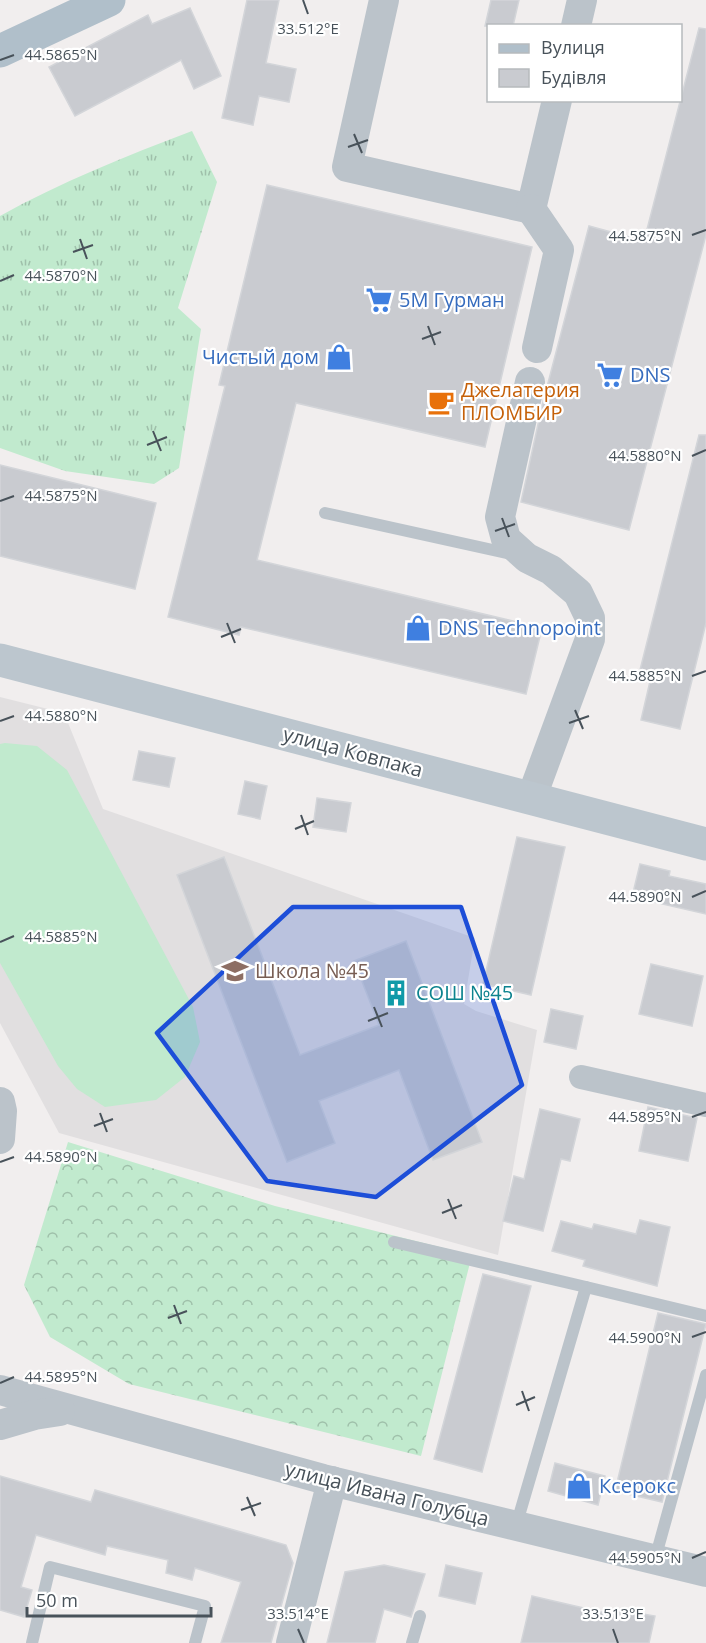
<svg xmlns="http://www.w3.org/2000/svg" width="706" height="1643" viewBox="0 0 706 1643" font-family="'Open Sans',sans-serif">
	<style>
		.education { fill: #e1dfe0 }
		.grass { fill: url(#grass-tufts) }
		.forest { fill: url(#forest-crowns) }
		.pitch { fill: #c1eace }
		.building { fill: #c9cbd0; stroke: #d3d5d9; stroke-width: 1.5 }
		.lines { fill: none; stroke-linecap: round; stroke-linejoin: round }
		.service { stroke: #bbc3ca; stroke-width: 12 }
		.minor { stroke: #bbc3ca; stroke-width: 24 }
		.tertiary { stroke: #bbc3ca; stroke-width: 30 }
		.secondary { stroke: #bcc6ce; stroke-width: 33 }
		.primary { stroke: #b0bfca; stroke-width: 33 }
		.marked { fill: #1d4ed8; fill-opacity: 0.2; stroke: #1d4ed8; stroke-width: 4.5; stroke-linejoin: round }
		.ticks { fill: none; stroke: #48525a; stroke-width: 2 }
		.labels { text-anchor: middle; stroke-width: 4.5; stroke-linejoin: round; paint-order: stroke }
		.shop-label { font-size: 20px; fill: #366cbe; stroke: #fff; text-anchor: start }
		.food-label { font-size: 20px; fill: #c56008; stroke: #fff; text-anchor: start }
		.street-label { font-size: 20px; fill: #48525a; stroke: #fff }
		.education-label { font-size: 20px; fill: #785e54; stroke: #fff; text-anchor: start }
		.culture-label { font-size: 20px; fill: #0d838f; stroke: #fff; text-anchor: start }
		.ticks-label { font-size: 15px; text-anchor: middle; fill: #48525a; stroke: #fff; stroke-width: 4.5; stroke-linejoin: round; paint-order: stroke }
	</style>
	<defs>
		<pattern id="grass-tufts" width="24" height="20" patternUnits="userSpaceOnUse" patternTransform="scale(1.5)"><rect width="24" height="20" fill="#c1eace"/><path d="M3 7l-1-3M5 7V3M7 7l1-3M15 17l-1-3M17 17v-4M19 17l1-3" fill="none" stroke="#9fc0aa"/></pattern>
		<pattern id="forest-crowns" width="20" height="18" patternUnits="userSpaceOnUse" patternTransform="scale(1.5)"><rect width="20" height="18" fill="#c1eace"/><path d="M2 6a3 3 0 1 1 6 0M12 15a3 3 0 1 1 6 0" fill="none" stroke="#9fc0aa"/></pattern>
	</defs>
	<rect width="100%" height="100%" fill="#f1eeee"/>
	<path class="education" d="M0 697 64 713 103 809 475 938 464 1004 476 1011 537 1030 498 1255 59 1133 0 1023Z"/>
	<path class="grass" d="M192 131 217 182 178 308 201 329 179 468 154 484 65 471 0 448V216C61 182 126 156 192 131Z"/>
	<path class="forest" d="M68 1142 275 1206 472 1255 421 1456 129 1384 50 1337 24 1285Z"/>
	<path class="pitch" d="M5 743 37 746 67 770 193 1007 200 1042 185 1077 156 1100 105 1107 77 1089 58 1066 0 963V744Z"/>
	<g class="building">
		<path d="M247 0H279L266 63 296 69 289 102 259 96 253 125 222 118Z"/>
		<path d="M491 0H519L513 26H485Z"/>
		<path d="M190 8 221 76 194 89 181 60 75 116 49 67 148 15 152 24Z"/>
		<path d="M699 28 706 29V235L629 530 521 502 542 406 589 226 644 241Z"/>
		<path d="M267 185 532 247 485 447 296 403 257 560 542 628 526 694 241 627 239 635 168 617 225 386 219 385Z"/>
		<path d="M699 435H706V623L680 729 641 720 651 677 639 674Z"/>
		<path d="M0 465 156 503 135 589 0 556Z"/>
		<path d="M139 751 175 758 169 787 133 780Z"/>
		<path d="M245 781 267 786 260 819 238 814Z"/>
		<path d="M317 798 351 803 346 832 313 827Z"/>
		<path d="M517 837 565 847 531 995 483 984Z"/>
		<path d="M224 857 300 1055 379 1025 354 961 406 941 482 1142 433 1160 399 1070 319 1101 335 1143 287 1162 177 875Z"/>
		<path d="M640 864 670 871 669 876 706 884V914L632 897Z"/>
		<path d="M651 964 703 976 692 1026 639 1014Z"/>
		<path d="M551 1009 583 1016 576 1049 544 1042Z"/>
		<path d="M648 1107 697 1118 688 1161 639 1151Z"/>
		<path d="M540 1109 580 1119 570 1161 561 1159 543 1231 503 1221 514 1176 524 1179Z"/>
		<path d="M640 1220 670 1227 657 1286 583 1266 585 1260 552 1251 561 1221 592 1229 594 1224 636 1234Z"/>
		<path d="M483 1274 531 1286 482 1472 434 1459Z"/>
		<path d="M658 1313 706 1324 662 1502 615 1491Z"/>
		<path d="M555 1463 605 1476 598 1505 548 1491Z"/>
		<path d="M0 1476 91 1502 95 1490 286 1545 293 1563 271 1643H221L241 1582 195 1568 192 1580 166 1573 168 1560 107 1546 105 1555 36 1535 21 1587 32 1590 24 1617 0 1610Z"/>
		<path d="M384 1565 425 1574 411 1617 384 1609 375 1643H327L345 1572Z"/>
		<path d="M446 1565 482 1573 475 1604 439 1596Z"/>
		<path d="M532 1596 614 1615 615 1609 655 1616 649 1643H521Z"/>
	</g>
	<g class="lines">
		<g class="service">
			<path d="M325 513 511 554"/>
			<path d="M394 1242 586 1287"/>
			<path d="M516 1526 586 1287 706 1316"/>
			<path d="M655 1559 706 1375"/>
			<path d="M32 1643 50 1567 205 1606 195 1643"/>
			<path d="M412 1643 420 1616"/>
		</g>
		<path class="minor" d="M581 1077 706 1105"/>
		<g class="tertiary">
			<path d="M384 0 347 167 531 209 557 100"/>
			<path d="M576 26 582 0"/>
			<path d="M531 209 559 250 537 348"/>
			<path d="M530 382 500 517 506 539 527 558 551 570 578 593 590 618V639L531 799"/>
			<path d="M0 1102 2 1111 0 1139"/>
			<path d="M0 1390 323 1479 706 1572"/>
			<path d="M0 1425 34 1415 60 1411"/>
			<path d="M291 1643 332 1481"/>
		</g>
		<path class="secondary" d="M0 660 706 844"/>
		<path class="primary" d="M0 51 109 0"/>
	</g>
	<path class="marked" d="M293 907H461L522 1085 376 1197 267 1181 157 1033Z"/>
	<path class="ticks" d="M303 0 308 14M0 60 14 55M354 134 362 153M348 147 368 140M692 235 706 230M80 239 87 259M73 252 93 245M0 281 14 275M428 326 435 345M422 339 441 332M153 431 161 451M147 445 167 437M692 456 706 450M0 501 14 496M502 518 509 537M495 531 515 524M227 623 235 643M221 637 241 629M692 676 706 671M575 710 583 729M0 721 14 716M569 723 589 716M301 815 308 835M295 829 314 821M692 897 706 891M0 942 14 936M374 1007 382 1027M368 1021 388 1013M100 1113 107 1132M692 1117 706 1112M94 1126 113 1119M0 1162 14 1157M448 1199 456 1219M442 1213 462 1205M174 1305 181 1324M168 1318 187 1311M692 1337 706 1332M0 1383 14 1377M522 1391 529 1411M516 1405 535 1397M247 1497 255 1516M241 1510 261 1503M692 1558 706 1552M298 1629 304 1643M613 1629 618 1643"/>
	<defs>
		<g id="supermarket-bare" transform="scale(2.07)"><path d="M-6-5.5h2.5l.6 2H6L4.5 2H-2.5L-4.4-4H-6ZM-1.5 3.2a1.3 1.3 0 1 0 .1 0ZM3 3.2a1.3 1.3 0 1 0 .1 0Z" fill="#3f7fe0" stroke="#fff" stroke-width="2.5" paint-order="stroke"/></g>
		<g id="shop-bare" transform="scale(2.07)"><path d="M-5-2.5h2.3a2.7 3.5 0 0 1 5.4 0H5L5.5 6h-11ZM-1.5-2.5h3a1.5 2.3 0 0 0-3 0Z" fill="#3f7fe0" stroke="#fff" stroke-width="2.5" paint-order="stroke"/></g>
		<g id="cafe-bare" transform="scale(2.07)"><path d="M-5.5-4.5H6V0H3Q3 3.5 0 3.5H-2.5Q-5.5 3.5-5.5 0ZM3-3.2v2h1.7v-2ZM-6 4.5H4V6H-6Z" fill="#e8710a" stroke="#fff" stroke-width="2.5" paint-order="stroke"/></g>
		<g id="school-bare" transform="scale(2.07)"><path d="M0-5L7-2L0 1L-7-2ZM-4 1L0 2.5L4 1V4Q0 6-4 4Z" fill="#8d6e63" stroke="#fff" stroke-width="2.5" paint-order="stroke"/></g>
		<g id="building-bare" transform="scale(2.07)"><path d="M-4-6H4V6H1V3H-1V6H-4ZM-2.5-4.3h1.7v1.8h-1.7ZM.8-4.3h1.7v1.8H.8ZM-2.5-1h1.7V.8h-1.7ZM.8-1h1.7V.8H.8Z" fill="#0f9aa8" stroke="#fff" stroke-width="2.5" paint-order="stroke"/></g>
	</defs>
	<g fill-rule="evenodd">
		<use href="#supermarket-bare" x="379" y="300"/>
		<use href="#shop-bare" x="339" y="357"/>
		<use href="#supermarket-bare" x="610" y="375"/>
		<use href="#cafe-bare" x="441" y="402"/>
		<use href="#shop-bare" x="418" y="628"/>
		<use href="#school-bare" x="235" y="971"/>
		<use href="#building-bare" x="396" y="993"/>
		<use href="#shop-bare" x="579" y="1486"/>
	</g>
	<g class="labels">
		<g class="shop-label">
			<text x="399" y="307">5М Гурман</text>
			<text x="319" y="364" text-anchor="end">Чистый дом</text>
			<text x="630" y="382">DNS</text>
			<text x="438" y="635">DNS Technopoint</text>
			<text x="599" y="1493">Ксерокс</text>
		</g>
		<g class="food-label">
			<text x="461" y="397">Джелатерия<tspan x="461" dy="23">ПЛОМБИР</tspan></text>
		</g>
		<g class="street-label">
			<text transform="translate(353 752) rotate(15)" y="7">улица Ковпака</text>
			<text transform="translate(387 1494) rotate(14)" y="7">улица Ивана Голубца</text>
		</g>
		<g class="education-label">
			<text x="255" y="978">Школа №45</text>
		</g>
		<g class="culture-label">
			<text x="416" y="1000">СОШ №45</text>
		</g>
	</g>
	<g class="ticks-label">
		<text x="308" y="34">33.512°E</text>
		<text x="61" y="60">44.5865°N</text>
		<text x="645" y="241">44.5875°N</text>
		<text x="61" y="281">44.5870°N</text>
		<text x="645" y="461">44.5880°N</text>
		<text x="61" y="501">44.5875°N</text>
		<text x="645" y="681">44.5885°N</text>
		<text x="61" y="721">44.5880°N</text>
		<text x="645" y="902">44.5890°N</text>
		<text x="61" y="942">44.5885°N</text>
		<text x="645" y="1122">44.5895°N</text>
		<text x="61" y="1162">44.5890°N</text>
		<text x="645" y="1343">44.5900°N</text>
		<text x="61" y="1382">44.5895°N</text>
		<text x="645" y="1563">44.5905°N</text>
		<text x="298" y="1619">33.514°E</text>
		<text x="613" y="1619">33.513°E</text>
	</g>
	<rect x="487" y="24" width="195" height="78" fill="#ffffff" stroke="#b6babd" stroke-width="1.5"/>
	<rect x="499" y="44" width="30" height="9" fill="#b0bfca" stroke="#b6babd" stroke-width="1.5"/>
	<text x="541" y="54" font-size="18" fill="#48525a">Вулиця</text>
	<rect x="499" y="69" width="30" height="18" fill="#c9cbd0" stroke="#b6babd" stroke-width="1.5"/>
	<text x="541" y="84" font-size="18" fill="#48525a">Будівля</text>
	<path d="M27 1607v9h184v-9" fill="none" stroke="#48525a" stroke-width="3"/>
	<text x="36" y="1607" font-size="18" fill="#48525a" stroke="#ffffff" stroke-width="4.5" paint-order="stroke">50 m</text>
</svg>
